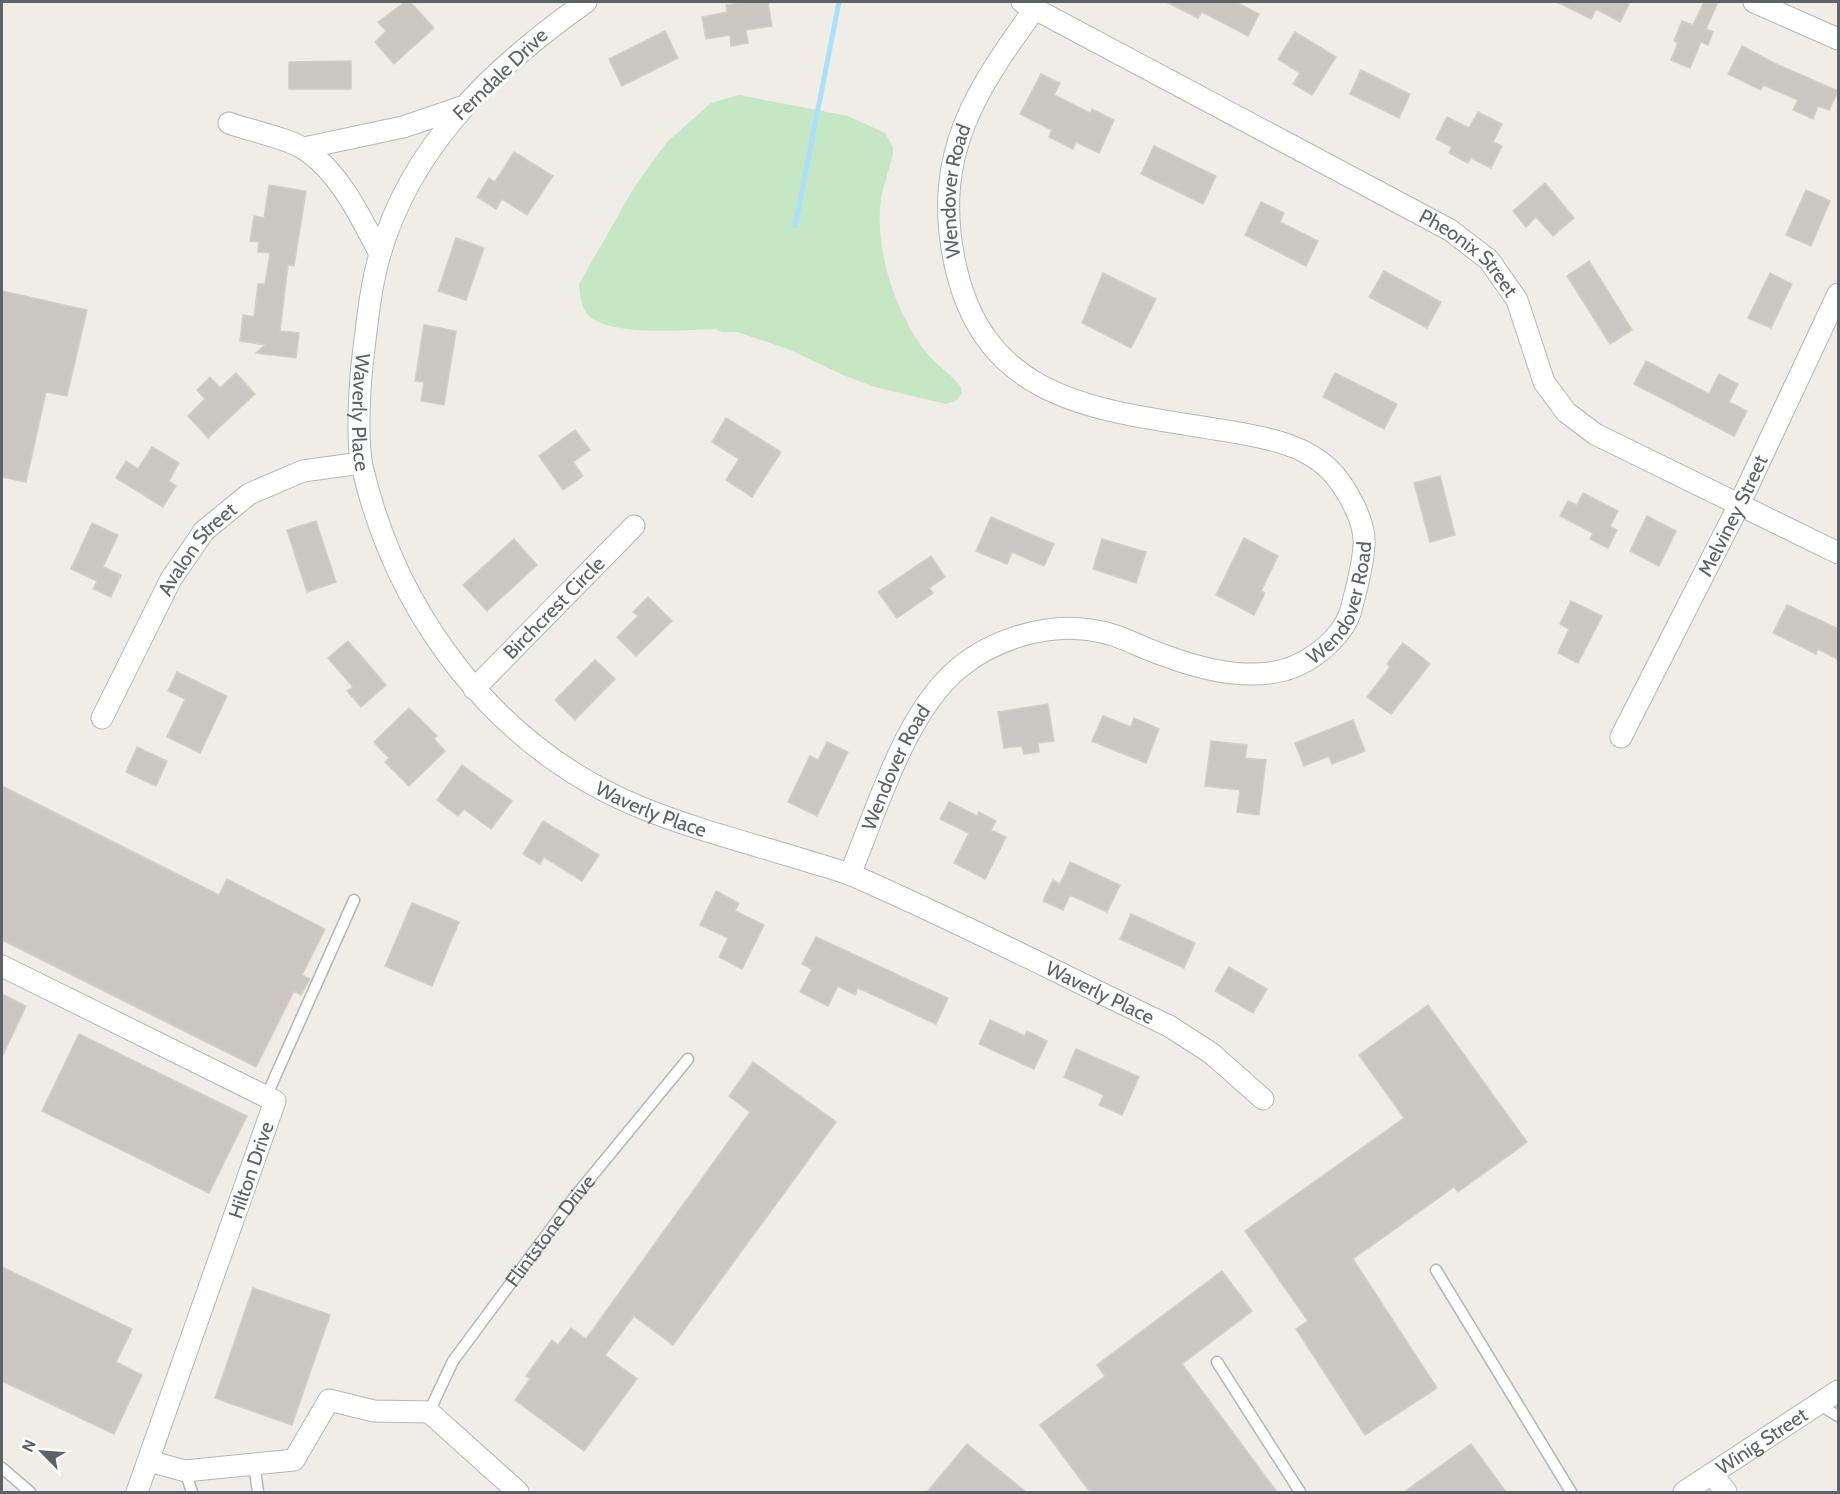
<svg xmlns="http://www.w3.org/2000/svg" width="1840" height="1494" viewBox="0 0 1840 1494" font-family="Cabin,sans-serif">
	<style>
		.green { fill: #c6e7c3 }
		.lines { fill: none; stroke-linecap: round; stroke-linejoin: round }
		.stream { stroke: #a7e1fe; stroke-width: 5 }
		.building { fill: #cac7c3; stroke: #d4cec4; stroke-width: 1.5 }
		.lane-casing { stroke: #b3b7ba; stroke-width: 13 }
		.street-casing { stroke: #b3b7ba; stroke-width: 23 }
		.lane { stroke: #fff; stroke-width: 10 }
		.street { stroke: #fff; stroke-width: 21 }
		.labels { text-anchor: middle; stroke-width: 6; stroke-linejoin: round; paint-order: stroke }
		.street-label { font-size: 20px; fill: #5d6266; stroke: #fff }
	</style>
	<rect width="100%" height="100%" fill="#f0ece6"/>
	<path class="green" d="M739 95 848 116 885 133 893 147V154C889 171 881 190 880 208 877 257 896 312 925 351 936 365 950 373 961 387L962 393 957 400 946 404 875 387 843 375 788 349 737 332H722L716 329C687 330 609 337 588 315 581 307 580 294 579 284L635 186 667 142 711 103Z"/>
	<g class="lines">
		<path class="stream" d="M795 226 839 2"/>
	</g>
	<g class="building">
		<path d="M405 2H410L434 28 394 64 375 42 386 31 378 22Z"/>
		<path d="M748 2H768L772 26 746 30 748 43 731 46 730 35 706 39 702 17 727 12 726 5Z"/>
		<path d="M1166 2H1236L1259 14 1248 36 1202 12 1198 18Z"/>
		<path d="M1557 2H1630L1620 22 1596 9 1591 19Z"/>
		<path d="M1704 2 1717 4 1706 29 1713 32 1708 45 1701 42 1690 68 1671 60 1678 43 1674 41 1682 21 1693 25Z"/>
		<path d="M665 31 678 58 622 86 609 59Z"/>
		<path d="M1295 32 1336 57 1312 95 1293 84 1300 73 1278 59Z"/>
		<path d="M1742 46 1774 63 1838 91 1829 110 1818 106 1813 119 1793 110 1798 100 1763 85 1761 90 1728 74Z"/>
		<path d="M351 61V89H289V62Z"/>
		<path d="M1361 70 1410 94 1399 118 1350 94Z"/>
		<path d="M1041 74 1060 83 1054 95 1090 113 1092 109 1114 120 1099 153 1076 142 1073 149 1049 137 1052 130 1020 114Z"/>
		<path d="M1478 112 1502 124 1493 142 1502 146 1491 168 1471 158 1468 163 1449 153 1452 147 1436 139 1447 117 1469 128Z"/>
		<path d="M1154 146 1216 176 1203 204 1141 174Z"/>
		<path d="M514 152 553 176 527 215 502 199 496 209 477 197 489 178 495 182Z"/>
		<path d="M1545 183 1574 218 1553 236 1536 217 1526 227 1513 211Z"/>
		<path d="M269 185 306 191 294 266 288 265 280 331 299 333 296 358 256 353 265 345 240 341 243 315 254 317 258 284H265L270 253 258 252 259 242 250 241 254 216 264 218Z"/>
		<path d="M1806 190 1830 201 1811 246 1786 235Z"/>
		<path d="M1261 202 1284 213 1280 222 1318 241 1306 266 1245 235Z"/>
		<path d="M456 238 484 248 466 300 438 291Z"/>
		<path d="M1589 261 1632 330 1610 344 1567 276Z"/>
		<path d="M1384 271 1441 302 1427 328 1369 297Z"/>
		<path d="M1103 273 1156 299 1131 348 1082 323Z"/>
		<path d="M1770 273 1792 284 1771 328 1748 318Z"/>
		<path d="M2 291 87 310 67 396 46 392 26 482 2 477Z"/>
		<path d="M424 325 456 331 444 405 421 401 424 382 415 381Z"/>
		<path d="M1646 361 1709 394 1719 374 1738 384 1729 402 1747 411 1734 436 1634 384Z"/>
		<path d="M236 373 255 394 208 438 188 416 205 399 197 390 210 377 220 388Z"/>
		<path d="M1335 373 1397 404 1384 429 1323 397Z"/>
		<path d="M726 418 781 452 752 497 726 480 739 459 712 442Z"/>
		<path d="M575 430 590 450 573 462 583 476 563 490 539 456Z"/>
		<path d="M152 447 179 463 169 481 176 486 163 507 116 478 126 461 138 469Z"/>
		<path d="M1440 476 1455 535 1430 542 1414 483Z"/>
		<path d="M1583 493 1618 511 1610 526 1617 530 1608 548 1590 539 1593 533 1560 516 1568 501 1577 505Z"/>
		<path d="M1647 516 1676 531 1659 566 1630 551Z"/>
		<path d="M991 517 1054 544 1044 566 1012 552 1007 564 976 551Z"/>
		<path d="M316 521 336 582 307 592 287 530Z"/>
		<path d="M92 523 118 535 103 567 121 575 111 597 93 589 97 581 71 569Z"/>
		<path d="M1244 538 1278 556 1261 591 1265 593 1254 615 1216 595Z"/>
		<path d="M514 539 537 565 487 611 463 585Z"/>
		<path d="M1102 539 1146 552 1136 583 1093 569Z"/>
		<path d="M931 556 945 577 929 588 933 593 897 618 878 592Z"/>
		<path d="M648 597 672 621 636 656 617 637 638 616 633 612Z"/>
		<path d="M1571 601 1602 616 1578 663 1558 653 1569 629 1560 624Z"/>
		<path d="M1787 605 1839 629V660L1818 649 1816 654 1773 633Z"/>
		<path d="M348 641 386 685 361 707 347 691 353 687 328 658Z"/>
		<path d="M1403 643 1430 664 1391 714 1367 697 1390 667 1387 664Z"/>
		<path d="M595 660 615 679 575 720 555 700Z"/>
		<path d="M177 672 227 696 200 753 167 737 185 699 168 691Z"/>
		<path d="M1048 704 1054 741 1038 743 1039 752 1024 754 1022 746 1004 748 998 712Z"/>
		<path d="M409 708 437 736 434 739 445 751 409 786 385 762 389 758 374 742Z"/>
		<path d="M1103 716 1131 727 1134 718 1159 729 1146 763 1092 741Z"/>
		<path d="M1353 720 1365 751 1332 764 1329 756 1304 766 1295 743Z"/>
		<path d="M1211 741 1247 745 1245 758 1266 760 1259 815 1237 812 1240 790 1205 786Z"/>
		<path d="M827 742 848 752 817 816 788 802 810 756 818 760Z"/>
		<path d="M137 747 167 761 156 786 126 772Z"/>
		<path d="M462 765 512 801 491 829 464 809 458 816 437 800Z"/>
		<path d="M2 786 219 895 227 879 325 929 302 975 310 979 301 995 294 991 256 1067 2 940Z"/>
		<path d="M949 802 977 816 979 812 996 821 991 830 1006 837 985 879 954 863 969 833 940 819Z"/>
		<path d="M543 821 599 855 582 881 544 857 540 864 523 854Z"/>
		<path d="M1070 862 1120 885 1107 912 1070 895 1063 910 1043 901 1053 880 1060 884Z"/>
		<path d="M716 891 739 903 735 911 764 925 742 969 719 957 728 938 700 925Z"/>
		<path d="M412 903 459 922 432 986 385 966Z"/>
		<path d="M1131 914 1195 943 1184 968 1120 939Z"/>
		<path d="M816 937 948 998 936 1024 858 988 855 995 838 986 828 1006 800 992 812 969 802 964Z"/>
		<path d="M1229 967 1267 989 1253 1013 1215 991Z"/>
		<path d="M2 994 26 1006 2 1057Z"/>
		<path d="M1428 1005 1527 1142 1458 1192 1454 1187 1353 1259 1437 1388 1365 1435 1296 1329 1308 1321 1245 1231 1404 1118 1359 1055Z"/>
		<path d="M990 1020 1025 1036 1027 1031 1047 1041 1034 1069 979 1044Z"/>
		<path d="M79 1034 247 1116 209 1193 42 1111Z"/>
		<path d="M1076 1049 1139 1077 1122 1115 1099 1105 1104 1095 1064 1077Z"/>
		<path d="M753 1062 836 1122 673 1345 634 1316 605 1355 637 1379 584 1451 515 1400 530 1379 526 1376 552 1340 558 1345 571 1328 586 1339 750 1112 729 1096Z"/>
		<path d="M2 1267 132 1329 116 1362 142 1375 114 1434 2 1381Z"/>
		<path d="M1222 1271 1252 1311 1182 1364 1277 1492H1090L1040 1425 1105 1376 1097 1365Z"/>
		<path d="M253 1288 330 1315 292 1425 215 1398Z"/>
		<path d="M967 1444 1026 1492H927Z"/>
		<path d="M1471 1444 1506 1492H1404Z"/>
	</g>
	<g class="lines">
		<g class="lane-casing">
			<g id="lane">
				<path d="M266 1097 354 900"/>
				<path d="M1436 1270 1571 1492"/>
				<path d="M1217 1362 1300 1492"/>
				<path d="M1818 1404 1838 1416"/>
				<path id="s1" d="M429 1412 453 1361 573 1199 688 1059"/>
				<path d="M254 1464 258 1492"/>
				<path d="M2 1468 30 1492"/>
				<path d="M185 1471 192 1492"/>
			</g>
		</g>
		<g class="street-casing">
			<g id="street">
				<path id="s2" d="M586 2C495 66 412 144 380 254 371 285 368 316 364 348 360 378 356 437 362 466 397 617 497 749 642 808 694 829 748 843 801 859 819 865 837 869 854 876 960 922 1064 976 1169 1026L1211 1053 1263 1099"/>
				<path id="s3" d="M1022 2 1450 230 1489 260 1517 300 1544 382 1566 412 1595 434 1838 553"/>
				<path d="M1754 2 1838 39"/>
				<path d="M229 123C250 131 288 138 304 149 340 172 361 218 380 254"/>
				<path d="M304 148 403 127 462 107"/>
				<path id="s4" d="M474 689 634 526"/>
				<path id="s5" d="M102 718 171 579 204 531 249 494 303 471 361 463"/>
				<path id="s6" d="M1621 737 1739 505 1838 294"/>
				<path id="s7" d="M850 874C877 810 905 712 959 668 994 639 1047 623 1091 630 1114 633 1130 642 1150 650 1200 670 1268 690 1315 655 1331 644 1348 626 1352 606 1357 587 1363 565 1364 545 1366 521 1345 485 1329 469 1302 443 1262 437 1227 431 1104 410 983 407 954 259 933 152 976 90 1036 7"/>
				<path d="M2 966 275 1101 137 1492"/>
				<path d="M149 1461 185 1471 294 1460 329 1400 374 1411 429 1412 518 1492"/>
				<path d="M1712 1474 1726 1492"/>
				<path id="s8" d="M1684 1492 1838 1391"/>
			</g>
		</g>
		<use href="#lane" class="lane"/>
		<use href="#street" class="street"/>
	</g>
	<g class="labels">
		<g class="street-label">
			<text transform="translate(500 74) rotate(-44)" y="7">Ferndale Drive</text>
			<text dy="7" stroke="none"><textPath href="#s7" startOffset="1353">Wendover Road</textPath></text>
			<text dy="7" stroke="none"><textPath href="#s3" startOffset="514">Pheonix Street</textPath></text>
			<text dy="7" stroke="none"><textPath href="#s2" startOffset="492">Waverly Place</textPath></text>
			<text dy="7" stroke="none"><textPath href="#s6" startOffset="248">Melviney Street</textPath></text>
			<text dy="7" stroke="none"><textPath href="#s5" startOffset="195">Avalon Street</textPath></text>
			<text dy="7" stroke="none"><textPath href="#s7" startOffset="672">Wendover Road</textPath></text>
			<text dy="7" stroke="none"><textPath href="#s4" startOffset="114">Birchcrest Circle</textPath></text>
			<text dy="7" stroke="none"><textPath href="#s7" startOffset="116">Wendover Road</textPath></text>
			<text dy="7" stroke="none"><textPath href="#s2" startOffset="1014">Waverly Place</textPath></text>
			<text dy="7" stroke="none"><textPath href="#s2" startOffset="1500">Waverly Place</textPath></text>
			<text transform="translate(251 1170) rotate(-71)" y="7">Hilton Drive</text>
			<text dy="7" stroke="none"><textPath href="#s1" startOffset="219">Flintstone Drive</textPath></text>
			<text dy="7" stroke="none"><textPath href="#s8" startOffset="93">Winig Street</textPath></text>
		</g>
	</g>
	<rect width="1840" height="1494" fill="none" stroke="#5d6266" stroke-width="6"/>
	<g transform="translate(42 1452) rotate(295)" stroke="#ffffff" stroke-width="4.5" paint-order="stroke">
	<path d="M0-4.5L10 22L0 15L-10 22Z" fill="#5d6266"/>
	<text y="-9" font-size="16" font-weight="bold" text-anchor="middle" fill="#5d6266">N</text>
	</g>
</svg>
